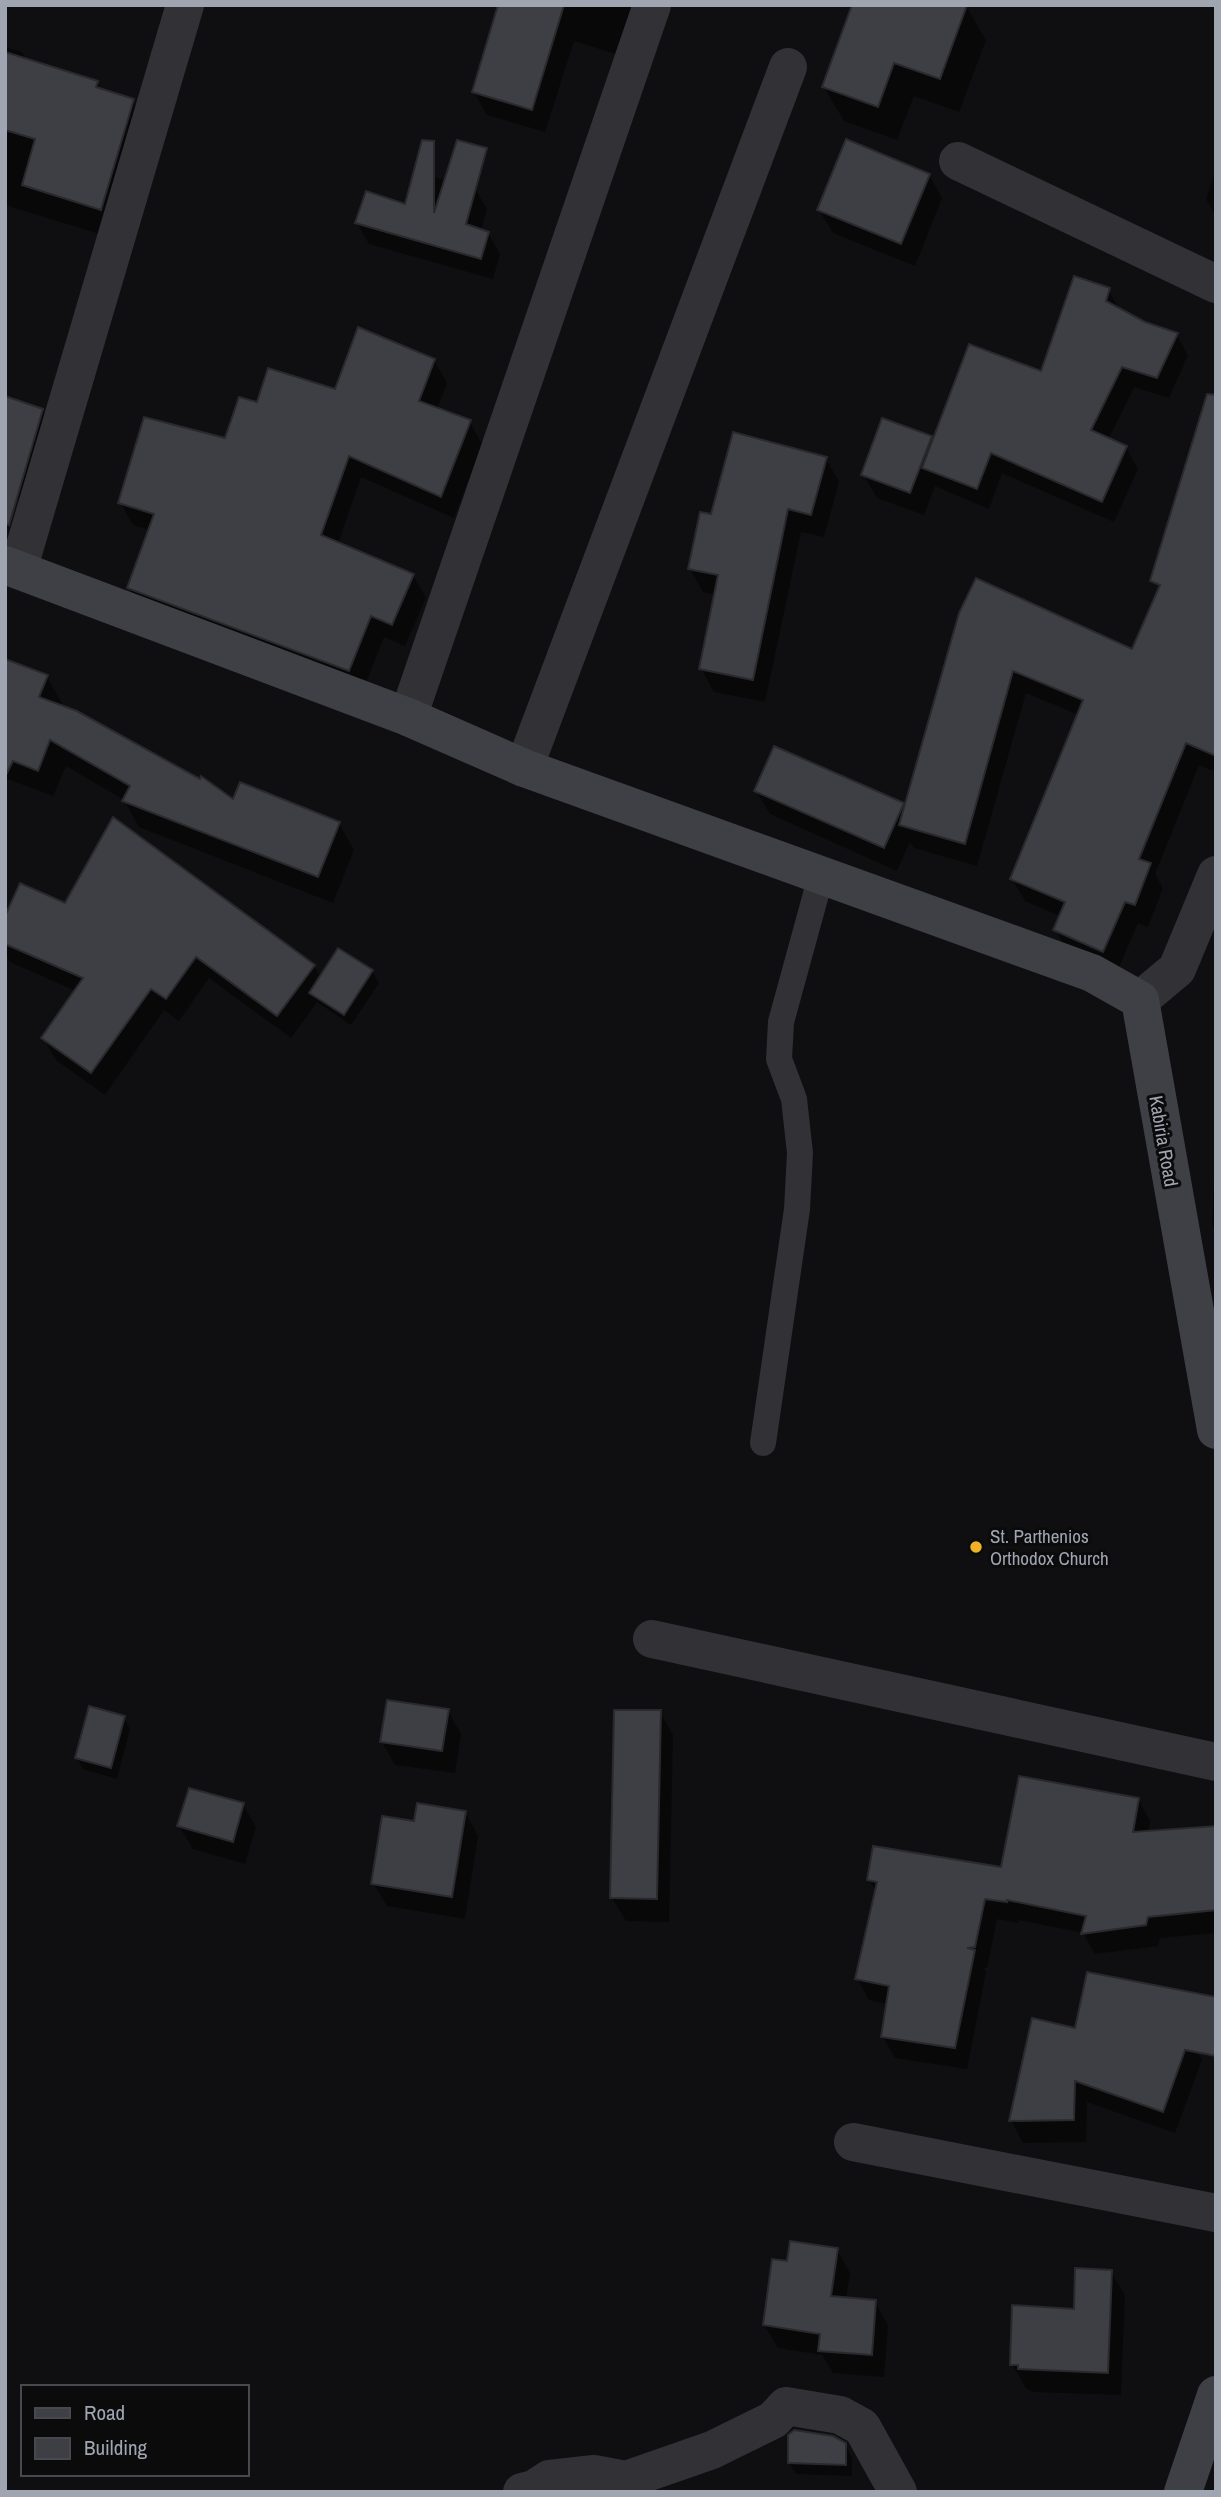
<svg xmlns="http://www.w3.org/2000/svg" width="1221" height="2497" viewBox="0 0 1221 2497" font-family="'Archivo Narrow',sans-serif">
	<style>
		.shadow { fill: #0007 }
		.building { fill: #3e3f44; stroke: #2a292d; stroke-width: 2 }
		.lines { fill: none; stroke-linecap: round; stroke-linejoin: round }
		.service { stroke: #313136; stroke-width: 26 }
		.minor { stroke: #313136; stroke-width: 38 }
		.secondary { stroke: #3f4046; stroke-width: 38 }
		.poi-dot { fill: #f1b227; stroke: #0b0b0c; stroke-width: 2.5 }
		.labels { text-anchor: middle; stroke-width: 6; stroke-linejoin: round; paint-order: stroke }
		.street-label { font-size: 19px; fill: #a0a5b2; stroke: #0b0b0c }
		.poi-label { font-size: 19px; fill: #a0a5b2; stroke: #0b0b0c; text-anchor: start }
	</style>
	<rect width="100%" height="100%" fill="#0f0f11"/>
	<g class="shadow">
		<path d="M500 5H637L622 56 574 41 545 132 487 115 474 92Z"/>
		<path d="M966 6 986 40 959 112 914 96 897 140 844 121 824 87Z"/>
		<path d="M5 47 22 52 27 61 97 82 102 91 133 101 151 131 119 240 5 205Z"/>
		<path d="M1216 169V216L1206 199Z"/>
		<path d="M415 172 475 188 487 209 481 231 488 233 500 254 493 279 369 244 357 223 406 206Z"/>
		<path d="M929 175 942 198 915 266 833 233 819 210Z"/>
		<path d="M1108 290 1120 310 1144 323 1176 334 1188 355 1169 398 1134 387 1108 440 1126 448 1138 469 1114 522 1002 473 989 509 935 486 924 515 877 498 863 474 930 438 934 444 1042 374Z"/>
		<path d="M434 360 447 383 437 409 469 421 482 444 454 518 361 477 338 544 413 575 426 598 405 646 384 637 362 693 142 610 129 588 150 530 133 525 120 502 226 441 258 405 336 391Z"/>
		<path d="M42 410 61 443 30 480 5 521Z"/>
		<path d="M826 459 839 482 824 537 801 532 765 702 714 692 701 668 716 595 703 592 690 569 713 516Z"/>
		<path d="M961 614 1132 652 1216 685V772L1199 765 1155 874 1163 888 1148 927 1138 923 1116 974 1068 952 1055 929 1060 916 1025 901 1012 879 1079 715 1026 693 977 866 914 848 910 842 897 871 770 814 756 791 903 805 905 809Z"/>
		<path d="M5 661 47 677 62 703 61 707 234 801 339 823 354 850 333 903 139 827 124 800 66 766 53 796 5 778Z"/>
		<path d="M66 905 314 966 321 978 372 971 379 983 351 1025 317 1002 291 1038 209 978 179 1021 164 1010 105 1095 56 1060 43 1038 76 991 10 962 5 954V920Z"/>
		<path d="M1216 1134V1231L1212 1225Z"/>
		<path d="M448 1711 461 1734 455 1773 395 1765 382 1742Z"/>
		<path d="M660 1712 673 1735 669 1922 626 1921 612 1898Z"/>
		<path d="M124 1717 130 1729 117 1779 83 1769 77 1758Z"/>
		<path d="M1138 1799 1150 1821 1148 1832 1216 1828V1933L1160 1938 1158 1946 1095 1954 1083 1933 1019 1920 1018 1923 997 1919 987 1968H984L986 1972 967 2069 895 2058 883 2037 888 2004 869 2000 857 1978 877 1892 869 1880 1003 1869Z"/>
		<path d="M243 1804 256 1827 245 1864 193 1849 179 1826Z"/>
		<path d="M465 1812 478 1836 465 1919 387 1906 373 1883Z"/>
		<path d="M1077 2030 1189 2037 1202 2060 1175 2133 1087 2102 1086 2142 1023 2143 1011 2120Z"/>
		<path d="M837 2250 850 2273 846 2299 875 2302 888 2325 884 2377 833 2373 822 2355 778 2348 764 2325 788 2263Z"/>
		<path d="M1111 2272 1125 2295 1121 2395 1033 2392 1026 2388 1012 2364 1076 2310Z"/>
		<path d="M846 2446 852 2458V2476L796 2474 789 2463Z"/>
	</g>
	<g class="building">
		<path d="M498 5H564L532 110 472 92Z"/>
		<path d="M852 5H967L940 79 894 63 878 107 822 87Z"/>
		<path d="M5 52 98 81 96 87 134 99 101 210 22 185 35 139 5 130Z"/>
		<path d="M846 139 930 174 901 244 817 210Z"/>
		<path d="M422 140 434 141V213L457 140 487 148 466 224 489 232 481 259 355 223 366 191 405 204Z"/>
		<path d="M1074 276 1110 288 1106 301 1145 322 1178 333 1157 378 1122 367 1091 430 1127 446 1102 502 991 453 977 489 922 468 969 344 1041 371Z"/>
		<path d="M358 327 435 359 419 401 471 420 441 497 349 456 321 535 414 574 392 625 371 616 349 671 127 588 154 514 118 503 144 417 225 438 239 397 257 402 268 368 335 389Z"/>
		<path d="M1207 394 1216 395V756L1186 743 1139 859 1151 863 1135 905 1125 902 1103 952 1053 930 1065 902 1010 879 1083 700 1013 671 965 844 899 825 959 613 976 578 1132 649 1160 585 1150 581Z"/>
		<path d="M5 396 43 409 9 525 5 524Z"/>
		<path d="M882 418 932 436 910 493 861 475Z"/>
		<path d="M733 432 827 457 811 515 788 509 753 680 699 669 718 575 688 569 700 512 711 514Z"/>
		<path d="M5 659 48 675 39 697 77 711 200 779 201 776 233 799 240 782 340 822 318 877 122 801 130 786 50 740 38 771 13 761 5 777Z"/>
		<path d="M774 746 904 803 884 848 754 791Z"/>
		<path d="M113 817 315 965 277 1016 196 957 166 999 151 989 91 1073 41 1038 83 978 5 944V916L20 883 65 903Z"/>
		<path d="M338 948 373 970 344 1015 309 993Z"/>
		<path d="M387 1700 449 1709 442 1751 380 1742Z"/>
		<path d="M89 1706 125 1716 111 1768 75 1758Z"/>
		<path d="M614 1710H661L657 1899 610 1898Z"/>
		<path d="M1019 1776 1139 1798 1133 1832 1216 1826V1910L1148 1917 1146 1925 1081 1934 1086 1916 1007 1900V1902L985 1899 975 1947 967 1948 975 1950 955 2048 881 2037 889 1986 855 1979 877 1882 867 1880 873 1846 1001 1867Z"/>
		<path d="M189 1788 244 1803 233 1842 177 1826Z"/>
		<path d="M417 1803 466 1811 452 1897 371 1884 382 1816 414 1821Z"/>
		<path d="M1087 1972 1216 1997V2056L1185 2050 1163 2112 1075 2081 1074 2120 1009 2121 1032 2018 1075 2028Z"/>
		<path d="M790 2241 838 2248 831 2296 876 2300 872 2355 818 2351 820 2334 763 2325 772 2259 787 2261Z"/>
		<path d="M1075 2268 1112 2270 1108 2373 1018 2369V2365H1010L1012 2305 1074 2309Z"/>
		<path d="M794 2430 833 2436 846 2443V2465L788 2463V2435Z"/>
	</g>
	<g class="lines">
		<path class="service" d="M763 1443 797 1209 800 1153 794 1099 779 1059 781 1022 821 876"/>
		<g class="minor">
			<path d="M958 161 1216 284"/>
			<path d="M18 570 185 5"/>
			<path d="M408 717 652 5"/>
			<path d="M524 768 788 67"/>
			<path d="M1140 1000 1177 969 1216 875"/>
			<path d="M652 1639 1216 1762"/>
			<path d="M853 2142 1216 2213"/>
			<path d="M522 2492 534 2489 549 2479 594 2474 626 2480 712 2450 773 2420 786 2406 840 2415 862 2427 898 2492"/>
		</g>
		<g class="secondary">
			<path d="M5 565 408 717 524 768 1092 973 1140 1000 1216 1430"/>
			<path d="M1183 2492 1216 2395"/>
		</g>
	</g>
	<circle class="poi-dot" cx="976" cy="1547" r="7"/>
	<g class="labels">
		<g class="street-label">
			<text transform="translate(1164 1141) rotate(80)" y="7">Kabiria Road</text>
		</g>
		<g class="poi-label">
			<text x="990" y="1543">St. Parthenios<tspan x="990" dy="22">Orthodox Church</tspan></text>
		</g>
	</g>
	<rect width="1221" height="2497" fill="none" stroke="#a0a5b2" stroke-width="14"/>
	<rect x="21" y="2385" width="228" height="91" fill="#0b0b0c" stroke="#47494e" stroke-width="2"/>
	<rect x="35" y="2408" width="35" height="10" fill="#3f4046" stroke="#47494e" stroke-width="2"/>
	<text x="84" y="2420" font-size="21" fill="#a0a5b2">Road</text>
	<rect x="35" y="2438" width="35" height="21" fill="#3e3f44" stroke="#47494e" stroke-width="2"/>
	<text x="84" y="2455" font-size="21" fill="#a0a5b2">Building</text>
</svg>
